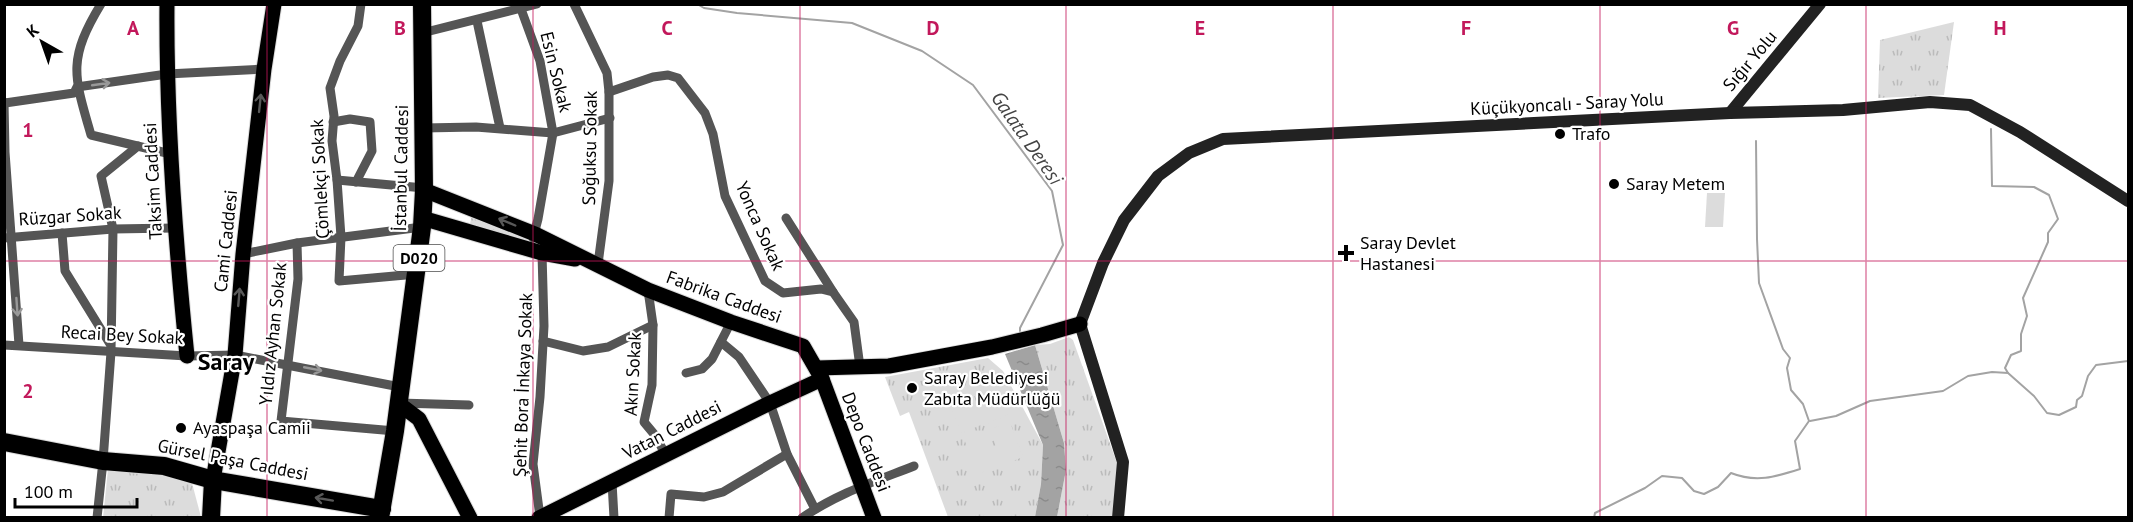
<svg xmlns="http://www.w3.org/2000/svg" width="2133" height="522" viewBox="0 0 2133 522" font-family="'PT Sans',sans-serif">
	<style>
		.grass { fill: url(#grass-tufts) }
		.garden { fill: #dcdcdc }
		.water { fill: url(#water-ripples) }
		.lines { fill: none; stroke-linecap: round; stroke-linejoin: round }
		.stream { stroke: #a3a3a3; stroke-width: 2 }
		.primary-casing { stroke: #dbdbdb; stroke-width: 17 }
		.highway-casing { stroke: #dbdbdb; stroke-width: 20 }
		.street { stroke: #555; stroke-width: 9 }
		.secondary { stroke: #222; stroke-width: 12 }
		.primary { stroke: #000; stroke-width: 15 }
		.highway { stroke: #000; stroke-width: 18 }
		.oneway { stroke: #999 }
		.oneway2 { stroke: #595959 }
		.grid { fill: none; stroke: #c2185b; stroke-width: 1.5; stroke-opacity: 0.55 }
		.poi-dot { fill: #000; stroke: #fff; stroke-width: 2 }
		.labels { text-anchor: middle; stroke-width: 4.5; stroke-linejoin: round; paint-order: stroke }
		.shield { fill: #fff; stroke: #4c4c4c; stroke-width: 1.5 }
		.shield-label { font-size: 16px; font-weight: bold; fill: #000 }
		.street-label { font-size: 18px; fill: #000; stroke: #fff }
		.poi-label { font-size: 18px; fill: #000; stroke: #fff; text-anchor: start }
		.water-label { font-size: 20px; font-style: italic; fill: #444; stroke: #fff }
		.district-label { font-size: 24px; font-weight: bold; fill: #000; stroke: #fff }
		.grid-label { font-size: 20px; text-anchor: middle; font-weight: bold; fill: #c2185b; stroke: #fff; stroke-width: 4.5; stroke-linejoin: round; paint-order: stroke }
	</style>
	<defs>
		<pattern id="grass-tufts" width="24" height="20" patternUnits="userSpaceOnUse" patternTransform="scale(1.5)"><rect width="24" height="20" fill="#dcdcdc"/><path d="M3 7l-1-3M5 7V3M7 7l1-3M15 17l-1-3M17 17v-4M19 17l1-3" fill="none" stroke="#bbb"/></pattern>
		<pattern id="water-ripples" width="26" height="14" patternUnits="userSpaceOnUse" patternTransform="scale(1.5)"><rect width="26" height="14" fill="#a3a3a3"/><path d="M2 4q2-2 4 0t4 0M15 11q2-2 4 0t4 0" fill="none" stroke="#8b8b8b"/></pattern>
	</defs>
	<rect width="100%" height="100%" fill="#fff"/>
	<g class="grass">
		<path d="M1954 22 1944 95 1878 98 1880 40Z"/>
		<path d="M472 214 527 237 525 244 469 229Z"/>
		<path d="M1069 337 1073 340 1118 466 1114 517H1057L1066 470 1064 443 1035 345 1050 344Z"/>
		<path d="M988 358 1003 371 1043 445 1041 484 1035 517H948L909 412 900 416 885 377Z"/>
		<path d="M108 469 161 474 192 483 201 517 103 518Z"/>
	</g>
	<g class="garden">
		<path d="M1707 193H1725L1723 227H1705Z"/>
		<path d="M994 375 1010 414 986 424 970 384Z"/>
		<path d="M967 390 981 425 962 433 947 398Z"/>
		<path d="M1010 422 1023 457 1003 465 990 429Z"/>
		<path d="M984 431 997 467 978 474 964 439Z"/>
	</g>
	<path class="water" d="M1035 345 1064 443 1066 470 1057 517H1035L1041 484 1043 445 1005 354Z"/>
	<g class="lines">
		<g class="stream">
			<path d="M697 4 704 8 737 13 852 23 922 51 973 85 1052 191 1063 245 1020 328V333"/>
			<path d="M1991 129 1992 186 2034 187 2049 195 2058 219 2048 233V242L2023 298 2027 316 2021 334V351L2011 355 2005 368 2008 373"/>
			<path d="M1810 421 1836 416 1870 401 1943 391 1968 376 1992 372 2008 373 2034 396 2047 413 2059 415 2076 407 2077 400 2082 396 2088 376 2096 365 2128 361"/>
			<path d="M1594 518 1595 513 1645 488 1662 476 1682 478 1694 491 1704 494 1718 487 1731 473C1756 483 1775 477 1800 469L1795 441 1809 421 1803 404 1791 390 1787 368 1790 358 1783 349 1759 283 1757 239 1756 141"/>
		</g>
		<g class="primary-casing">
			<g id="primary">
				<path d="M167 4C166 122 175 239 187 356"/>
				<path d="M424 190 535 234 648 290 731 322 803 346 822 379 874 518"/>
				<path d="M422 218 542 253 575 259"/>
				<path d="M817 368 889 366 992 347 1042 335 1080 324"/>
				<path d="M398 403 419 419 470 518"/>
				<path d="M213 480 235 355 243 254 264 69 274 4"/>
				<path d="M539 518 770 403 822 379"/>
			</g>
		</g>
		<g class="highway-casing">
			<g id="highway">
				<path d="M4 442 103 461 164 466 213 480 382 509"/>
				<path d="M211 518 213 480"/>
				<path d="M380 518 395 431 422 227 424 190 422 4"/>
			</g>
		</g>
		<g class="street">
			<path d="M101 4C67 60 74 76 91 135L171 154"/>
			<path d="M361 4 358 26 340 61 330 88 334 116 332 141 337 180 341 237 339 281 417 274"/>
			<path d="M574 4 607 73 609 92V181L598 264"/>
			<path d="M521 9 540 61 553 133 538 219 533 238"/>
			<path d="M477 21 500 128"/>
			<path d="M422 33 537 4"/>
			<path d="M609 92 653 77 668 75 678 78 705 113 713 134 725 196 765 281 783 293 821 289 833 292 854 322 860 367"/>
			<path d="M4 102 5 152 19 345"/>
			<path d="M5 103 74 93 77 87 167 74 264 69"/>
			<path d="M333 122 350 119 370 122 372 151 356 182"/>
			<path d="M423 128 476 127 553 133 610 118"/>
			<path d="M337 180 424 188"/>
			<path d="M786 218 833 292"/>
			<path d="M62 233 65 271 110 344"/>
			<path d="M4 238 113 229 174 228"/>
			<path d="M297 243 298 279 281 421 395 431"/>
			<path d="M243 254 297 243 422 227"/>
			<path d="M648 290 653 325 652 385 644 422 654 434 666 455"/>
			<path d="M543 341 583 351 608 347 653 325"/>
			<path d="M721 342 739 357 770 403 787 454 815 509"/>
			<path d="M4 345 187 356 235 355 400 387"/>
			<path d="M686 373 702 369 712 359 731 322"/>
			<path d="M399 403 469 405"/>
			<path d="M612 482 614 518"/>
			<path d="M540 517 533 464 540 397 544 326 542 253"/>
			<path d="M97 518 103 461 111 352 113 229 101 176 138 146"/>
			<path d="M669 518 671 494 704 497 723 492 787 454"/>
			<path d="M802 518C836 494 876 481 914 466"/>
		</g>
		<g class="secondary">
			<path d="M1730 113 1820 4"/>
			<path d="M1118 518 1123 462 1080 324 1103 263 1124 220 1158 176 1189 153 1223 139 1730 113 1843 110 1930 102 1970 105 2020 132 2128 201"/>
		</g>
		<use href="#primary" class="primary"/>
		<use href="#highway" class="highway"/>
	</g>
	<defs><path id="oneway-shaft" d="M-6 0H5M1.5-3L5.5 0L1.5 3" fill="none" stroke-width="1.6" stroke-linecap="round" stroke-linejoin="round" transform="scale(1.5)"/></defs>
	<g class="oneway">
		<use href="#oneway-shaft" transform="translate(101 84) rotate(-8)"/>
		<use href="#oneway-shaft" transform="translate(17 307) rotate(86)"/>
		<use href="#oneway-shaft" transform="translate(313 369) rotate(11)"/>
	</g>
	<g class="oneway2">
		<use href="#oneway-shaft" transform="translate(260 103) rotate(-84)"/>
		<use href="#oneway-shaft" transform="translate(507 222) rotate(-157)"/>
		<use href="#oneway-shaft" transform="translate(239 297) rotate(-85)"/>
		<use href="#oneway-shaft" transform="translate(324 499) rotate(-170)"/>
	</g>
	<path class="grid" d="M267 4V518M533 4V518M800 4V518M1066 4V518M1333 4V518M1600 4V518M1866 4V518M4 261H2128"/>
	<g class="poi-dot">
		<circle cx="1560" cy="134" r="6"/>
		<circle cx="1614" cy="184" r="6"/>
		<path d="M1343 244h6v6h6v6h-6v6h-6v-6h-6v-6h6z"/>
		<circle cx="912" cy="388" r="6"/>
		<circle cx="181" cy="428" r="6"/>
	</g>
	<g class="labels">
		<rect class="shield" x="393.5" y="245" width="51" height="26" rx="4.5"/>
		<g class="shield-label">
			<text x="419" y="264">D020</text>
		</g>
		<g class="street-label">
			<text transform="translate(1750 61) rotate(-50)" y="6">Sığır Yolu</text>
			<text transform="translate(556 72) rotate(76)" y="6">Esin Sokak</text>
			<text transform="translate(1567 104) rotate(-3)" y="6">Küçükyoncalı - Saray Yolu</text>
			<text transform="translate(590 148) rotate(-89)" y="6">Soğuksu Sokak</text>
			<text transform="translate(401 168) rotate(-89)" y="6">İstanbul Caddesi</text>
			<text transform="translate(320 179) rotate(-93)" y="6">Çömlekçi Sokak</text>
			<text transform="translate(153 181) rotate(-93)" y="6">Taksim Caddesi</text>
			<text transform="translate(70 216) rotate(-4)" y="6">Rüzgar Sokak</text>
			<text transform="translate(760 226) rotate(66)" y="6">Yonca Sokak</text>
			<text transform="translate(226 241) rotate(-84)" y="6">Cami Caddesi</text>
			<text transform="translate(724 297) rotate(20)" y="6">Fabrika Caddesi</text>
			<text transform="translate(273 334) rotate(-84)" y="6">Yıldız Ayhan Sokak</text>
			<text transform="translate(122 335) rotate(3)" y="6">Recai Bey Sokak</text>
			<text transform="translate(633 374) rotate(-87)" y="6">Akın Sokak</text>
			<text transform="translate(523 385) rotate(-88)" y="6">Şehit Bora İnkaya Sokak</text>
			<text transform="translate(672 430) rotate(-27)" y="6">Vatan Caddesi</text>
			<text transform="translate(866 442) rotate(69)" y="6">Depo Caddesi</text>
			<text transform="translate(233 460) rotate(11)" y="6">Gürsel Paşa Caddesi</text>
		</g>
		<g class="poi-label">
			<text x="1572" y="140">Trafo</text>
			<text x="1626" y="190">Saray Metem</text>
			<text x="1360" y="249">Saray Devlet<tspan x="1360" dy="21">Hastanesi</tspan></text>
			<text x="924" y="384">Saray Belediyesi<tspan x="924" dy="21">Zabıta Müdürlüğü</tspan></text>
			<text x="193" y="434">Ayaspaşa Camii</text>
		</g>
		<g class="water-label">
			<text transform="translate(1027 138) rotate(55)" y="7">Galata Deresi</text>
		</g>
		<g class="district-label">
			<text x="226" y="370">Saray</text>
		</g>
	</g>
	<g class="grid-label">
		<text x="133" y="35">A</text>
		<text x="400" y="35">B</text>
		<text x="667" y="35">C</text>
		<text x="933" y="35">D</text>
		<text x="1200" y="35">E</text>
		<text x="1466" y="35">F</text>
		<text x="1733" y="35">G</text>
		<text x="2000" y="35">H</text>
		<text x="28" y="137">1</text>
		<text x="28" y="398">2</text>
	</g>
	<rect width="2133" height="522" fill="none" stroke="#000000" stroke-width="12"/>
	<g transform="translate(42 42) rotate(320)" stroke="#ffffff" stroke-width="4.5" paint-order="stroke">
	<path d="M0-4.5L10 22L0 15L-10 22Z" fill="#000000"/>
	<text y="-9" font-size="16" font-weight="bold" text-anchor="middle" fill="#000000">K</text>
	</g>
	<path d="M15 498v9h122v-9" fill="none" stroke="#000000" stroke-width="3"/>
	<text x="24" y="498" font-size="18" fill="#000000" stroke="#ffffff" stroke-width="4.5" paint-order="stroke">100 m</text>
</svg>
